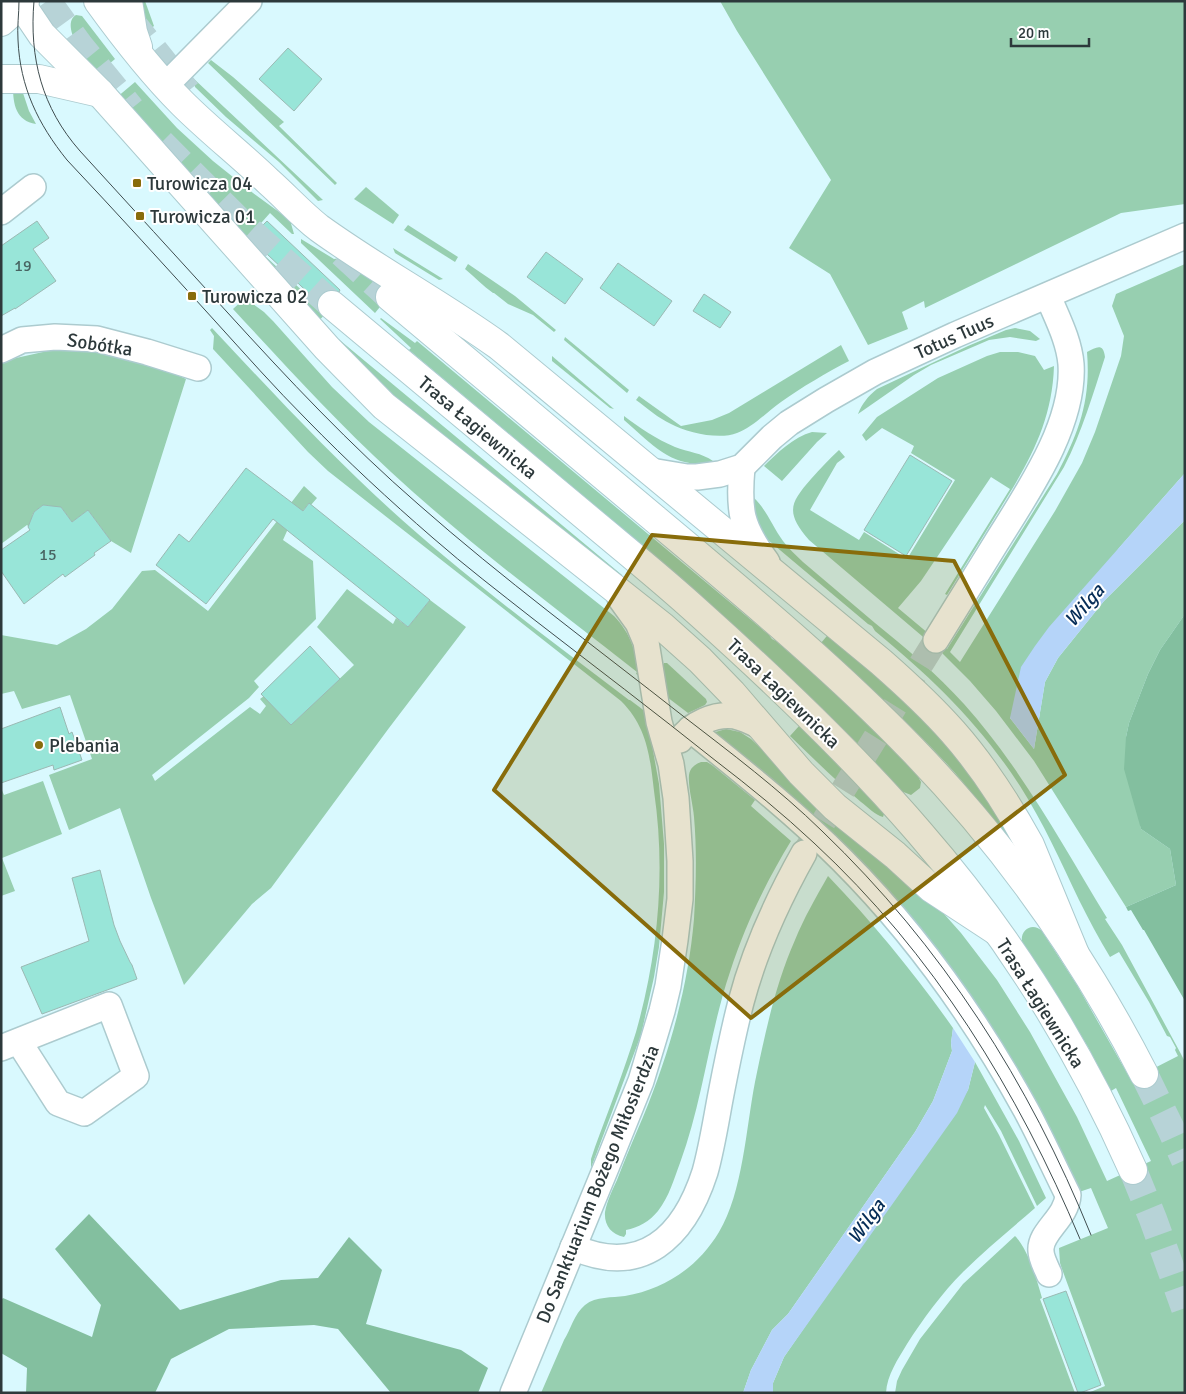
<svg xmlns="http://www.w3.org/2000/svg" width="1186" height="1394" viewBox="0 0 1186 1394" font-family="Signika,sans-serif">
	<style>
		.green { fill: #97cfb0 }
		.forest { fill: #83bf9f }
		.water { fill: #b5d4f9 }
		.building { fill: #98e5d8; stroke: #9bb9b3 }
		.lines { fill: none; stroke-linecap: round; stroke-linejoin: round }
		.minor-tunnel { stroke: #b7d3d7; stroke-width: 25; stroke-dasharray: 25 12; stroke-linecap: butt }
		.major-tunnel { stroke: #b7d3d7; stroke-width: 28; stroke-dasharray: 28 14; stroke-linecap: butt }
		.minor-casing { stroke: #accbcf; stroke-width: 28 }
		.major-casing { stroke: #accbcf; stroke-width: 30 }
		.minor { stroke: #fff; stroke-width: 25 }
		.major { stroke: #fff; stroke-width: 28 }
		.tram { stroke: #3f4d4f; stroke-width: 1 }
		.marked { fill: #886c0b; fill-opacity: 0.2; stroke: #886c0b; stroke-width: 4; stroke-linejoin: round }
		.poi-dot { fill: #886c0b; stroke: #fff; stroke-width: 2 }
		.labels { text-anchor: middle; stroke-width: 4; stroke-linejoin: round; paint-order: stroke }
		.number-label { font-size: 16px; fill: #486462 }
		.poi-label { font-size: 19px; fill: #2d393b; stroke: #fff; text-anchor: start }
		.street-label { font-size: 19px; fill: #2d393b; stroke: #fff }
		.water-label { font-size: 20px; font-style: italic; fill: #062d57; stroke: #fff }
	</style>
	<rect width="100%" height="100%" fill="#d9f9fe"/>
	<g class="green">
		<path d="M137 1H145L154 26 149 30 143 20Z"/>
		<path d="M720 1H1185V204L1121 213 925 308 924 301 902 312 908 329 868 345 830 274 789 248 831 180 737 31Z"/>
		<path d="M76 15 82 16 115 59 96 75C88 64 59 25 76 15Z"/>
		<path d="M211 60 233 77 284 122 279 126 337 183 335 185 208 63Z"/>
		<path d="M193 78 323 200 318 201 279 162 226 117 195 87Z"/>
		<path d="M135 82 177 128 213 161 253 193 290 220 294 234H292L270 213 247 239 326 313 318 322 622 575 617 581 408 416C361 377 322 331 281 286 226 224 171 161 116 98Z"/>
		<path d="M13 87H21L29 111 36 124C16 121 13 104 13 87Z"/>
		<path d="M366 187 399 215 393 224 354 199Z"/>
		<path d="M408 225 458 257 455 262 404 230Z"/>
		<path d="M301 239 334 259 347 257 397 286 375 313 301 243Z"/>
		<path d="M393 248 443 279 439 280 395 253Z"/>
		<path d="M468 264 515 296 556 330 554 332 533 315 508 304 494 293H493C483 286 475 277 465 269Z"/>
		<path d="M1185 264V473L1119 548 1010 718 1034 749 1045 682 1058 658 1104 601 1185 520V614L1160 650 1148 674 1129 723 1126 737 1141 829 1170 849 1176 885 1126 907 1034 761 996 711 970 681 942 653 809 540C786 513 789 504 811 479 820 469 829 459 839 450L845 457 837 463 810 510 859 540 864 532 907 559 955 480 911 453 914 446 882 428 866 441 862 435 877 417 938 378 987 356 1000 352H1018L1035 356 1044 370 1054 366C1052 426 1026 467 995 517 979 543 963 569 947 595L945 594 1010 489 991 477 921 581 898 608 947 649 1057 474C1079 432 1091 400 1087 352 1096 348 1103 342 1105 357 1093 394 1082 432 1064 467L950 652 960 662 1055 511 1082 463 1095 432 1121 356 1124 336 1112 306 1116 294Z"/>
		<path d="M245 298 264 312 273 321 332 387 369 422 614 616C632 635 635 651 640 676L636 674 637 672C554 607 469 544 391 472 335 420 284 364 233 309Z"/>
		<path d="M381 318 415 343 417 341 769 635 772 639 776 641 848 704 851 709 855 712 915 771 921 782 920 788 911 795 901 791 862 748 822 708 720 613 642 545 409 350 411 348 380 319Z"/>
		<path d="M212 328C286 407 360 487 444 556 504 606 567 653 629 700H630L646 712 659 784 664 844V892L659 947 654 977 641 1035 591 1168V1159L595 1147C609 1109 624 1071 636 1032 658 954 666 872 654 791 650 756 647 727 621 701L328 471 308 452 213 349 214 336 210 330Z"/>
		<path d="M1015 328 1030 331 1040 339 1036 341 1010 337 989 340 931 365 914 375 858 414C862 404 868 396 877 389L968 346 1006 330Z"/>
		<path d="M565 337 629 390 627 393 564 340Z"/>
		<path d="M841 345 849 361C826 373 802 387 781 402 767 412 753 427 737 433 720 440 687 433 671 424 658 418 647 408 636 400L639 396 681 426 712 420 729 413Z"/>
		<path d="M52 350 109 351 152 363 186 379 131 553 111 541 88 510 72 522 61 507 53 512 48 505H43L34 512 32 516 37 523 30 528 27 525 1 544V364L7 360Z"/>
		<path d="M552 356 614 409 610 408 552 361Z"/>
		<path d="M624 416C640 428 656 439 675 447 688 452 702 453 713 461 674 472 651 443 624 420Z"/>
		<path d="M812 432 827 433 817 442 782 481 764 466C777 453 794 437 812 432Z"/>
		<path d="M304 486 317 498 311 505 309 503 287 531 283 540 313 561 316 619 254 681 259 687 249 698 152 775 155 781 250 707 260 714 266 706 260 699 264 696 291 725 354 665 317 627 347 589 393 624 396 618 408 627 430 600 466 627 389 728 271 888 252 904 184 985 151 898 120 808 69 830 49 775 92 759 70 695 22 709 14 691 1 694V635L57 645 86 629 112 609 142 571 155 570 208 611Z"/>
		<path d="M753 497C767 510 772 526 783 541 789 549 796 555 803 562 827 582 851 603 875 623 906 648 937 674 964 704 1022 769 1062 844 1107 918L1105 919 1122 945 1181 1054 1185 1062V1393H1088L1105 1386 1062 1269 1060 1263 1059 1248 1108 1228 1091 1188 1079 1192 852 853C808 809 760 771 712 733L726 729 740 732 751 739 785 771 937 906 961 933 997 980 1030 1032 1077 1117 1107 1181 1151 1161 1116 1088 1111 1091 1088 1047 1050 984 1022 942C1020 929 1033 922 1042 931L1077 985 1131 1080 1178 1056 1175 1050 1176 1048 1170 1037 1167 1036 1149 1002 1119 952 1110 957C1099 939 1089 920 1079 900 1061 862 1043 822 1020 786 979 723 932 678 875 631L872 626 868 624 768 540C757 527 753 513 753 497Z"/>
		<path d="M831 631 966 759 1013 842C990 817 970 789 947 764 907 721 864 682 821 643Z"/>
		<path d="M664 663H667L706 699 707 702 705 705 688 713 667 697 662 667Z"/>
		<path d="M799 726 853 779 881 811 884 814 883 817C875 815 868 807 861 802 836 781 813 758 790 736Z"/>
		<path d="M701 762H707L712 765 755 800 751 806 791 841C766 882 745 925 730 972 709 1034 703 1101 680 1163 674 1179 669 1197 658 1211 650 1221 638 1228 626 1230V1234L624 1237C611 1234 604 1225 605 1212 607 1201 612 1191 617 1180 625 1159 634 1138 643 1117 669 1054 688 988 694 919 696 885 697 851 694 817 693 804 688 788 689 775 690 768 695 764 701 762Z"/>
		<path d="M43 781 62 834 2 858 15 891 1 896V788L4 795Z"/>
		<path d="M828 876C874 924 915 974 953 1028L951 1043 952 1051 933 1101 915 1132 788 1314 772 1330 751 1370 743 1393H541L564 1340C571 1329 574 1314 585 1305 596 1296 612 1298 625 1296 665 1289 698 1267 719 1232 743 1192 746 1128 755 1082 765 1034 775 985 795 940 804 918 816 897 828 876Z"/>
		<path d="M975 1062 1019 1141 1046 1198 1037 1206 1001 1131 985 1105 984 1108 999 1135 1035 1208C1011 1229 986 1249 963 1272 942 1293 923 1319 907 1344 898 1359 887 1375 886 1393H773V1383L784 1357 968 1090Z"/>
		<path d="M1015 1236C1028 1249 1037 1280 1042 1298L1040 1299 1075 1393H895L897 1381 902 1370 920 1339 963 1284Z"/>
	</g>
	<g class="forest">
		<path d="M1185 614V1001L1144 930H1143L1131 910 1128 911 1126 907 1176 885 1170 849 1141 829 1124 769 1126 737 1129 723 1148 674 1160 650Z"/>
		<path d="M89 1214 180 1310 281 1280 318 1278 349 1237 382 1270 366 1324 461 1350 488 1368 478 1393H391L338 1329 314 1325 229 1329 171 1359 155 1393H26L27 1368 1 1353V1300L3 1298 92 1337 101 1305 55 1249Z"/>
	</g>
	<g class="water">
		<path d="M1185 473V520L1104 601 1058 658 1045 682 1034 749 1010 718 1021 667 1035 646 1049 627Z"/>
		<path d="M953 1028 975 1062 968 1090 957 1113 784 1357 773 1383V1393H743L751 1370 772 1330 788 1314 915 1132 933 1101 952 1051 951 1043Z"/>
	</g>
	<g class="building">
		<path d="M288 48 322 79 294 111 259 79Z"/>
		<path d="M37 221 49 238 33 249 56 281 15 309V308L1 316V246Z"/>
		<path d="M267 221 340 290 339 292 334 290 326 291 320 295 317 301 252 240 250 238Z"/>
		<path d="M546 252 583 279 565 304 527 277Z"/>
		<path d="M618 263 672 301 654 326 600 288Z"/>
		<path d="M704 294 731 312 720 328 693 311Z"/>
		<path d="M910 455 952 481 906 556 864 530Z"/>
		<path d="M246 468 303 511 309 503 430 600 408 627 273 519 206 604 156 565 179 534 189 542Z"/>
		<path d="M43 505 61 507 72 522 88 510 111 541 94 553 95 555 65 577 63 574 24 604 1 571V550L30 530 28 527 34 512Z"/>
		<path d="M310 646 340 679 291 725 261 694Z"/>
		<path d="M60 707 69 734 72 732 82 760 54 770 53 765 1 783V729Z"/>
		<path d="M100 870 114 925 120 941 130 962 132 965 137 979 42 1014 21 967 89 941 72 878Z"/>
		<path d="M1066 1291 1101 1385 1080 1393H1078L1043 1299Z"/>
	</g>
	<g class="lines">
		<path class="minor-tunnel" d="M804 853 936 640"/>
		<g class="major-tunnel">
			<path d="M47 1 79 45 131 109"/>
			<path d="M128 18 187 92"/>
			<path d="M161 143 242 224 332 305"/>
			<path d="M342 253 390 297"/>
			<path d="M1144 1074 1171 1129 1185 1160"/>
			<path d="M1133 1170 1153 1219 1185 1308"/>
		</g>
		<g class="minor-casing">
			<g id="minor">
				<path d="M166 85 249 1"/>
				<path d="M1 212 33 187"/>
				<path d="M1 350 22 340 55 337 97 339 147 352 198 368"/>
				<path d="M742 467C738 511 741 527 767 562"/>
				<path d="M651 471 687 477H697L720 474 742 467 772 437 789 423 826 400 875 372 955 335 1185 236"/>
				<path d="M936 640C956 608 976 575 996 543 1027 493 1075 425 1071 364 1069 340 1057 318 1048 296"/>
				<path d="M690 729C742 771 795 813 842 860 916 934 976 1019 1026 1110 1041 1138 1054 1167 1068 1195 1067 1218 1039 1232 1041 1251 1041 1258 1046 1267 1049 1274"/>
				<path d="M680 740C691 724 715 713 735 716 744 718 752 722 760 726"/>
				<path d="M1 1048 109 1005 136 1076 84 1113 58 1103 19 1042"/>
				<path d="M573 1247C642 1278 684 1237 705 1172 712 1147 716 1120 721 1094 727 1063 733 1033 741 1002 755 949 777 901 804 853"/>
				<path d="M513 1393 610 1158 641 1081 662 1011 668 986 675 940 680 899V861L676 798 671 764 659 722 646 642 638 623 620 598"/>
			</g>
		</g>
		<g class="major-casing">
			<g id="major">
				<path d="M19 1 42 35 100 93 327 348 384 406 662 626 700 660 732 693 801 773 835 807 895 855 931 888 995 930"/>
				<path d="M98 1C124 37 151 72 182 103 210 131 241 155 269 182 286 197 301 214 319 228 377 270 441 304 499 346L881 662C906 684 931 707 953 732 983 766 1008 805 1030 845L1075 954"/>
				<path d="M128 1 133 32 138 47"/>
				<path d="M1 22 25 1"/>
				<path d="M1 79H39L100 93"/>
				<path d="M390 297C479 371 567 445 655 519 743 593 832 666 912 749 1005 845 1083 955 1144 1074"/>
				<path d="M332 305C417 375 501 446 585 516 623 548 662 579 699 613 776 682 852 754 919 832 1007 933 1079 1048 1133 1170"/>
			</g>
		</g>
		<use href="#minor" class="minor"/>
		<use href="#major" class="major"/>
		<g class="tram">
			<path d="M19 1C19 14 17 27 18 40 20 87 38 124 67 160 117 213 166 267 215 321 245 354 275 388 307 420 347 461 389 500 433 538 465 566 499 592 532 618 594 666 656 713 716 761 750 787 783 814 814 843 933 953 1018 1091 1080 1239"/>
			<path d="M34 1C29 58 42 108 80 151 129 205 178 258 227 312 288 379 350 445 418 504 503 579 594 646 683 716 731 753 779 789 822 831 942 946 1029 1082 1091 1235"/>
		</g>
	</g>
	<path class="marked" d="M652 535 954 561 1065 775 751 1018 494 790Z"/>
	<g class="poi-dot">
		<rect x="132" y="178" width="10" height="10" rx="2.5"/>
		<rect x="135" y="211" width="10" height="10" rx="2.5"/>
		<rect x="187" y="291" width="10" height="10" rx="2.5"/>
		<circle cx="39" cy="745" r="5"/>
	</g>
	<g class="labels">
		<g class="number-label">
			<text x="23" y="271">19</text>
			<text x="48" y="560">15</text>
		</g>
		<g class="poi-label">
			<text x="147" y="190">Turowicza 04</text>
			<text x="150" y="223">Turowicza 01</text>
			<text x="202" y="303">Turowicza 02</text>
			<text x="49" y="752">Plebania</text>
		</g>
		<g class="street-label">
			<text transform="translate(954 336) rotate(-24)" y="7">Totus Tuus</text>
			<text transform="translate(100 344) rotate(9)" y="7">Sobótka</text>
			<text transform="translate(478 427) rotate(40)" y="7">Trasa Łagiewnicka</text>
			<text transform="translate(784 693) rotate(44)" y="7">Trasa Łagiewnicka</text>
			<text transform="translate(1041 1003) rotate(58)" y="7">Trasa Łagiewnicka</text>
			<text transform="translate(597 1184) rotate(-68)" y="7">Do Sanktuarium Bożego Miłosierdzia</text>
		</g>
		<g class="water-label">
			<text transform="translate(1084 605) rotate(-49)" y="7">Wilga</text>
			<text transform="translate(866 1221) rotate(-54)" y="7">Wilga</text>
		</g>
	</g>
	<rect width="1186" height="1394" fill="none" stroke="#2d393b" stroke-width="5"/>
	<path d="M1011 38v8h78v-8" fill="none" stroke="#2d393b" stroke-width="2.5"/>
	<text x="1018" y="38" font-size="15" fill="#2d393b" stroke="#ffffff" stroke-width="4" paint-order="stroke">20 m</text>
</svg>
